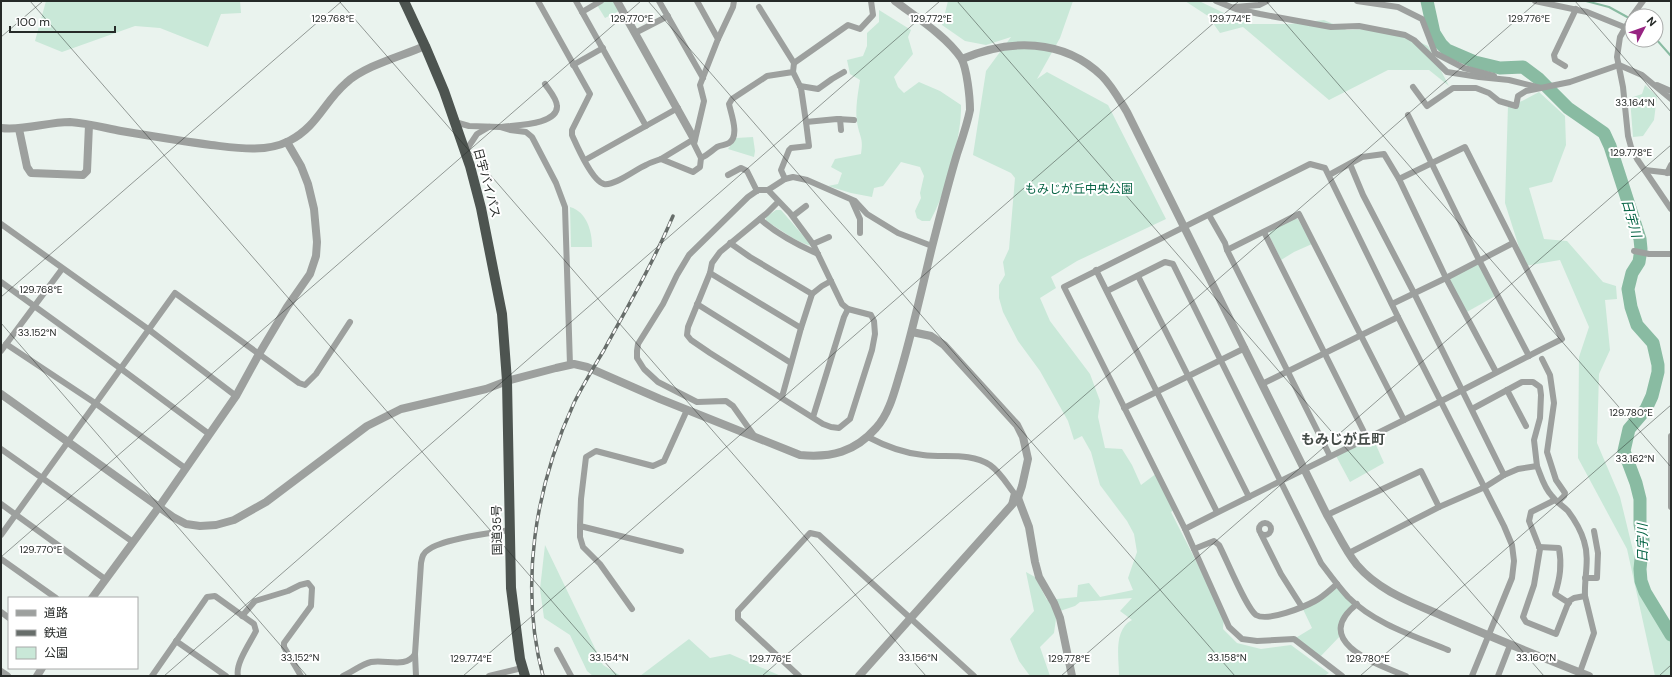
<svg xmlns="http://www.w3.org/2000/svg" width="1672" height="677" viewBox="0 0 1672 677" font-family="'DM Sans','Noto Sans JP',sans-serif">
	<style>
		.green { fill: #c9e8d8 }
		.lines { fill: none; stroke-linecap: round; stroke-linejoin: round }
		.stream { stroke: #89bba2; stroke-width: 2 }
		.river { stroke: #89bba2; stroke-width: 13 }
		.minor { stroke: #9da09e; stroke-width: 6 }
		.tertiary { stroke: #9da09e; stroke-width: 8 }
		.trunk { stroke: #4d5450; stroke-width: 10 }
		.rail-casing { stroke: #676d6a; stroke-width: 3.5 }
		.rail { stroke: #fff; stroke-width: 2; stroke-dasharray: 6; stroke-linecap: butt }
		.ticks { fill: none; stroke: #262a28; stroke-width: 1; stroke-opacity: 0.45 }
		.labels { text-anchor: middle; stroke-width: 4; stroke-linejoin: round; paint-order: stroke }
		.street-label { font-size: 12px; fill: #262a28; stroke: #fff }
		.park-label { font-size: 12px; fill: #076445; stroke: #fff }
		.water-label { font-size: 13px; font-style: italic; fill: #056344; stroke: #fff }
		.quarter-label { font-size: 14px; font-weight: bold; fill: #454c48; stroke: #fff }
		.ticks-label { font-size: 10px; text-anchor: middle; fill: #262a28; stroke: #fff; stroke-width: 4; stroke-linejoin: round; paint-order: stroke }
	</style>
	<rect width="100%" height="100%" fill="#eaf3ee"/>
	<g class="green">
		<path d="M46 1H240L241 13 221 14 208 47 160 28 135 26 62 52 35 41Z"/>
		<path d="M604 1H614L619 11 605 18 597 5Z"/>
		<path d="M948 1H1073L1060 38 1037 79 1047 72 1108 105 1166 219 1077 261 1051 277 1056 288 1040 298 1050 321 1090 374 1100 401 1098 417 1105 448 1122 449 1132 465 1141 485 1157 473 1175 509 1171 512 1224 616 1223 629 1237 643 1261 649 1291 645 1329 673 1324 676H1119C1119 658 1113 630 1132 620L1120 611 1132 598 1080 602 1075 606 1057 612 1054 633 1040 647 1050 676H1030L1019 661 1010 639 1034 611 1026 572 1035 577 1047 600 1077 597 1078 585 1089 583 1100 597 1133 590 1128 578 1137 552 1134 534 1127 521 1100 485 1091 452 1082 436 1074 440 1068 421 1040 371 1018 341 1003 312 999 298V285L1005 275 1003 262 1009 249 1015 178 1011 173 973 155 986 71 1011 37 986 45 965 41 942 25Z"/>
		<path d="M1185 1H1199L1247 24H1290L1324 20 1347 30 1388 28 1428 46 1449 86 1429 70H1388L1329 100 1243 27 1220 33 1208 16Z"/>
		<path d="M879 10 911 30 908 37 913 54 894 77 898 87 904 93 919 82 940 91 961 105C962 135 946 194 930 221H922L917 218 915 211 921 198 920 193 924 176 920 167 901 162 883 186 874 188 872 197 851 193 828 186 838 184 842 173 831 167 835 159 861 154C864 138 859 136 857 122 855 109 858 93 860 80L850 74 847 60 863 56 867 46V33L879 22Z"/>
		<path d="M1645 85 1657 96 1654 120 1643 136 1633 137 1630 98 1642 94Z"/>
		<path d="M1539 92 1565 116 1566 145 1552 182 1529 188 1544 239 1567 241 1603 282 1616 286 1617 299 1605 300 1610 350 1599 374 1597 443 1620 497 1645 600 1671 640V676H1655L1627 549 1578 458 1579 357 1589 327 1560 260 1525 266 1505 203 1508 105 1522 101Z"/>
		<path d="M753 137 755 151 754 157 728 149 736 138Z"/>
		<path d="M570 207C587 212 592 231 592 247H571Z"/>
		<path d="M776 210H781L812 246C795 242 782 230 766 221V217Z"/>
		<path d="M1294 219H1298L1312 244 1294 252 1281 260 1269 235 1270 231Z"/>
		<path d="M1479 260 1497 295 1465 313 1446 278Z"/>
		<path d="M1372 436 1384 463 1350 482 1335 454Z"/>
		<path d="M545 545 603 665 621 676H593L587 671 570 635 544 618 540 589Z"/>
		<path d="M1337 584 1357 604 1344 617 1341 635 1319 658 1294 639 1312 628 1302 607Z"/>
		<path d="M689 639 710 658 730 654 781 676H640Z"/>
	</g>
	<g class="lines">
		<g class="stream">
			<path d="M1586 1 1609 7 1629 18"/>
			<path d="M1656 39 1671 56"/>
		</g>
		<path class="river" d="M1427 1 1434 33 1441 44 1447 50 1475 62 1500 68 1523 67 1539 79 1568 108 1604 133 1610 146 1640 239 1641 249 1639 262 1632 273 1628 289 1631 307 1637 325 1653 343 1658 365V372L1652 396 1646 409 1629 429 1624 451 1636 483 1640 499V524L1643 540 1640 569 1641 581 1645 592 1671 635"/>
		<g class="minor">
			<path d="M538 1 590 94 572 130V135C577 146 592 181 604 184 615 186 636 169 646 165 651 162 656 161 661 159L693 172 700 167 701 158 694 144 704 101 700 85 718 39 697 1"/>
			<path d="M576 1 646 126"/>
			<path d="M659 1 703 78"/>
			<path d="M1216 1 1236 9 1260 14 1331 27 1359 26 1405 35 1414 40 1447 72 1479 77 1509 80 1541 88"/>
			<path d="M1357 1 1398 7 1422 19 1435 53 1464 68 1494 76"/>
			<path d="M1535 1 1587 12 1624 27"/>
			<path d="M759 7 794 63 848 25 860 29 873 15 871 1"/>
			<path d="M1235 7 1259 5 1267 1"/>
			<path d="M582 12 601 1"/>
			<path d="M1632 16 1620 37 1617 57 1623 87 1628 136 1631 147 1637 159 1671 209"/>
			<path d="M1632 16 1643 1"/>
			<path d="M635 33 668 16"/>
			<path d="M718 39 733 7 734 1"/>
			<path d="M573 65 603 48"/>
			<path d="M1565 66 1555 60 1554 55 1576 9"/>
			<path d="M793 72 801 88 806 122 837 119 854 120"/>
			<path d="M1657 85 1671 91"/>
			<path d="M800 86 818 89 832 79 844 72"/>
			<path d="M1413 87 1427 106 1453 88H1476L1489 93 1499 101 1516 106 1518 96 1526 91 1570 82 1619 65 1642 75 1671 99"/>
			<path d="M1408 115 1479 260 1529 356"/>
			<path d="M840 119 841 130"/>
			<path d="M455 122 469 126 500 127 510 130 526 132 532 137 556 183 565 207 570 365"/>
			<path d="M502 127C515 125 558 125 557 106 557 99 549 90 545 84"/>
			<path d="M465 152 477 134 489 127"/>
			<path d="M701 158C708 155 711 151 717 147 721 145 726 145 729 143 740 136 731 114 729 104L732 99 767 76 793 72 794 63"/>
			<path d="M661 159 694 139"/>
			<path d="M585 160 678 108"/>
			<path d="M1350 164 1363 195 1414 293 1504 475 1518 469 1537 466C1541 476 1544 488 1552 496 1556 502 1563 506 1568 511 1574 519 1581 531 1584 541 1590 559 1584 578 1585 596L1574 598 1569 601 1556 634 1526 622 1523 617 1534 585 1540 549 1529 521 1531 512 1555 500"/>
			<path d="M1645 170 1671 173"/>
			<path d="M1667 173 1671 165"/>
			<path d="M728 175 741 168 747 171 757 191"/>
			<path d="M1329 175 1362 157 1384 154 1399 179 1446 278 1496 372"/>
			<path d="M785 179 781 170 789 150 791 148 809 146 806 122"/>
			<path d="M1399 179 1465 147 1562 339C1508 366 1456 394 1402 421 1330 457 1257 492 1185 529L1064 287 1310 164 1325 168 1398 317 1504 526 1512 545 1514 561 1512 578 1472 676"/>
			<path d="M768 190 790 213 813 244 842 304 848 309 871 315 874 321 875 334 872 350 850 419 839 428 831 427 823 424 710 353 691 340 687 335 688 327 710 273 712 263 720 252 767 213 778 202"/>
			<path d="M852 201 860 219V233"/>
			<path d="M1209 215 1225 243 1227 250 1299 214 1404 420"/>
			<path d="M793 216 806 206"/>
			<path d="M760 219C777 234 798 245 818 254"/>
			<path d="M1 224 148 329 236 396"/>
			<path d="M1264 232 1367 438"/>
			<path d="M730 243 750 257 812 294"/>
			<path d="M813 244 829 237"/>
			<path d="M1227 250 1330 456"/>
			<path d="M1634 251 1649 254H1671"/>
			<path d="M1096 270 1217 512"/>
			<path d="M710 273 801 328"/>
			<path d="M1138 276 1249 497"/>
			<path d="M1 282 120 368 209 434"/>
			<path d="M1107 291 1165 262 1173 264 1321 563C1330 575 1338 586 1348 597 1375 624 1414 636 1448 650"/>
			<path d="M697 304 791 363"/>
			<path d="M1392 304 1446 278 1513 243"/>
			<path d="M6 344 95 403 185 468"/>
			<path d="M1 351 62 269"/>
			<path d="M1542 359 1550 375 1554 403 1547 452 1556 480 1565 493 1564 496 1558 502"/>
			<path d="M1262 384 1398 317"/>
			<path d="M1507 390 1526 426"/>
			<path d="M782 397 801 328 812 294 822 286 831 281"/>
			<path d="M1124 408 1245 348"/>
			<path d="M1472 409 1522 382H1533L1540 387 1541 395 1540 418 1534 440 1537 466"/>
			<path d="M813 417 844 317 848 309"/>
			<path d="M1671 436V507"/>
			<path d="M755 437 733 406 726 401 697 402 658 382 644 369 637 358V351L638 344 663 304 677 275 689 255 748 197 758 190H768L785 179 793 177 807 180 855 201 867 214 898 233 932 246"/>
			<path d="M868 437C885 446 903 453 923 455 945 458 970 452 990 465 1000 472 1007 484 1014 493L1011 505"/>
			<path d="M1 449 133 542"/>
			<path d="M1 504 105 579"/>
			<path d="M1439 507 1485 487 1504 475"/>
			<path d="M1327 515 1421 471 1439 507 1349 553"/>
			<circle cx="1265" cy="529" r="6"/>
			<path d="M580 526V537L583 547 600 564 632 609"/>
			<path d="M1185 529 1229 627 1242 639 1257 641 1294 639 1342 676"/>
			<path d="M1261 534 1281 574 1302 607"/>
			<path d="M1 535 175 293 299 383 305 385 316 374 350 322"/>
			<path d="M1539 547 1559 548C1562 565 1560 578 1555 594L1569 603"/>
			<path d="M1194 549 1214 541 1219 545C1226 558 1246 608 1256 615 1268 622 1304 607 1315 601 1323 597 1330 590 1337 584"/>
			<path d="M681 551 580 526 581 499 586 457 596 451 653 466 664 461 687 410"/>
			<path d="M1 559 56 598"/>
			<path d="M1585 578H1597L1598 553 1594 531"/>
			<path d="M1357 604C1310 641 1376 664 1406 676"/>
			<path d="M1 612 9 618"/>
			<path d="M242 616 255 601 288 591 300 585 308 583 312 588 311 606 284 643V647L301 676"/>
			<path d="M176 641 226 676"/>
			<path d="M557 650 571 676"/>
			<path d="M415 654 416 676"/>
			<path d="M1580 672 1594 633 1585 596"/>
			<path d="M152 676 207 597 215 596 254 624 256 631C250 643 235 664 238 676"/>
			<path d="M343 676C352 672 362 664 371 662 386 659 406 669 415 654L421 563C422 557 423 553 428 550 441 539 491 533 510 530"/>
			<path d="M489 676 522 668"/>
			<path d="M799 676 738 619V611L810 533 819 535 974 676"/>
			<path d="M1498 676 1510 645"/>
		</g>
		<g class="tertiary">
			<path d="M617 1 694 139"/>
			<path d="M962 59C1009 39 1063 38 1102 76 1112 86 1119 99 1127 112L1327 515C1337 532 1345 550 1357 565 1380 592 1414 603 1445 617 1493 638 1541 657 1589 676"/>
			<path d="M1 128C24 131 47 122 70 122 87 123 105 128 121 131 151 136 181 141 211 145 237 148 265 153 289 141 317 127 324 102 346 83 364 66 402 56 425 46"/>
			<path d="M19 129 27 167 31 173 83 175 87 171 89 125"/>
			<path d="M1 394 173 517 186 524 200 526 216 525 234 520 266 502 367 426 401 409 486 389 507 381 556 368 574 364 587 367 660 399 800 455C831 458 855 452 876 428 890 413 895 389 901 370 913 329 922 288 932 247 940 216 948 184 957 154 962 139 967 125 970 110 970 98 967 68 961 58 946 36 916 17 895 1"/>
			<path d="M1018 498 1029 527 1035 562 1039 577 1054 603 1060 618 1072 676"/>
			<path d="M92 598 159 507 236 396 259 354 287 307 310 274 316 256 317 242 314 209 308 184 301 166 287 142"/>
			<path d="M1 672 7 676"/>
			<path d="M37 676 42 668"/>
			<path d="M859 676 1018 498 1022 486 1028 459 1023 437 1017 425 944 345 931 336 912 332"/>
		</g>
		<path class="trunk" d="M404 1 425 46 444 91 470 166 481 208 502 314 507 381 511 588 520 659 525 676"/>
		<g class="rail-casing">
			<path id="rail" d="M543 676C519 585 535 487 574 403 583 385 594 367 604 350 628 306 653 263 673 216"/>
		</g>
		<use href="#rail" class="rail"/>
	</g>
	<path class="ticks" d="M30 1 617 676M339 1 926 676M648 1 1235 676M957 1 1544 676M1266 1 1671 467M1575 1 1671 112M1 37 43 1M1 297 342 1M1 323 307 676M1 557 641 1M164 676 940 1M463 676 1239 1M762 676 1538 1M1061 676 1671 145M1360 676 1671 405M1659 676 1671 665"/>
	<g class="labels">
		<g class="street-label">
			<text transform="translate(487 183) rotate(75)" y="4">日宇バイパス</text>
			<text transform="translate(497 530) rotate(-91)" y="4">国道35号</text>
		</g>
		<g class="park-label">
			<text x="1079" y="193">もみじが丘中央公園</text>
		</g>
		<g class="water-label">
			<text transform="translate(1632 218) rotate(74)" y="5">日宇川</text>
			<text transform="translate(1642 543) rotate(-91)" y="5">日宇川</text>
		</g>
		<g class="quarter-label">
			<text x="1343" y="444">もみじが丘町</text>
		</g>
	</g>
	<g class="ticks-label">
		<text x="333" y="22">129.768°E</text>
		<text x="632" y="22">129.770°E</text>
		<text x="931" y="22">129.772°E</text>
		<text x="1230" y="22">129.774°E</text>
		<text x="1529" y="22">129.776°E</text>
		<text x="1635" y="106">33.164°N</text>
		<text x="1631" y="156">129.778°E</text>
		<text x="41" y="293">129.768°E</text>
		<text x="37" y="336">33.152°N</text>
		<text x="1631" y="416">129.780°E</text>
		<text x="1635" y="462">33.162°N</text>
		<text x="41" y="553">129.770°E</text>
		<text x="300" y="661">33.152°N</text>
		<text x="609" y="661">33.154°N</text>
		<text x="918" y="661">33.156°N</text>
		<text x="1227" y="661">33.158°N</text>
		<text x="1536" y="661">33.160°N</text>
		<text x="471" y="662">129.774°E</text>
		<text x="770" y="662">129.776°E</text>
		<text x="1069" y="662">129.778°E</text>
		<text x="1368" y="662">129.780°E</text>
	</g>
	<rect width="1672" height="677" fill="none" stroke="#262a28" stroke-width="4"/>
	<rect x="8" y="597" width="130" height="72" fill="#ffffff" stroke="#a8aaa9"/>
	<rect x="16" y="610" width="20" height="6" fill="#9da09e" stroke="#a8aaa9"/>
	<text x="44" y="617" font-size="12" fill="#262a28">道路</text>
	<rect x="16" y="630" width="20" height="6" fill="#676d6a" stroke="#a8aaa9"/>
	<text x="44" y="637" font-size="12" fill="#262a28">鉄道</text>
	<rect x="16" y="647" width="20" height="12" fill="#c9e8d8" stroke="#a8aaa9"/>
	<text x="44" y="657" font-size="12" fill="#262a28">公園</text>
	<g transform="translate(1644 28) rotate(49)"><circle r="19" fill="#ffffff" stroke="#a8aaa9"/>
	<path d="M0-3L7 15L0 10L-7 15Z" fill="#972482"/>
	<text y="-6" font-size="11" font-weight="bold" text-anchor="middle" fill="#262a28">N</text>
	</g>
	<path d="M10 26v6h105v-6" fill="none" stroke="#262a28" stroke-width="2"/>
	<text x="16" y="26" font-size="12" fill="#262a28" stroke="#ffffff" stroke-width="3" paint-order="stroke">100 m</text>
</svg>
